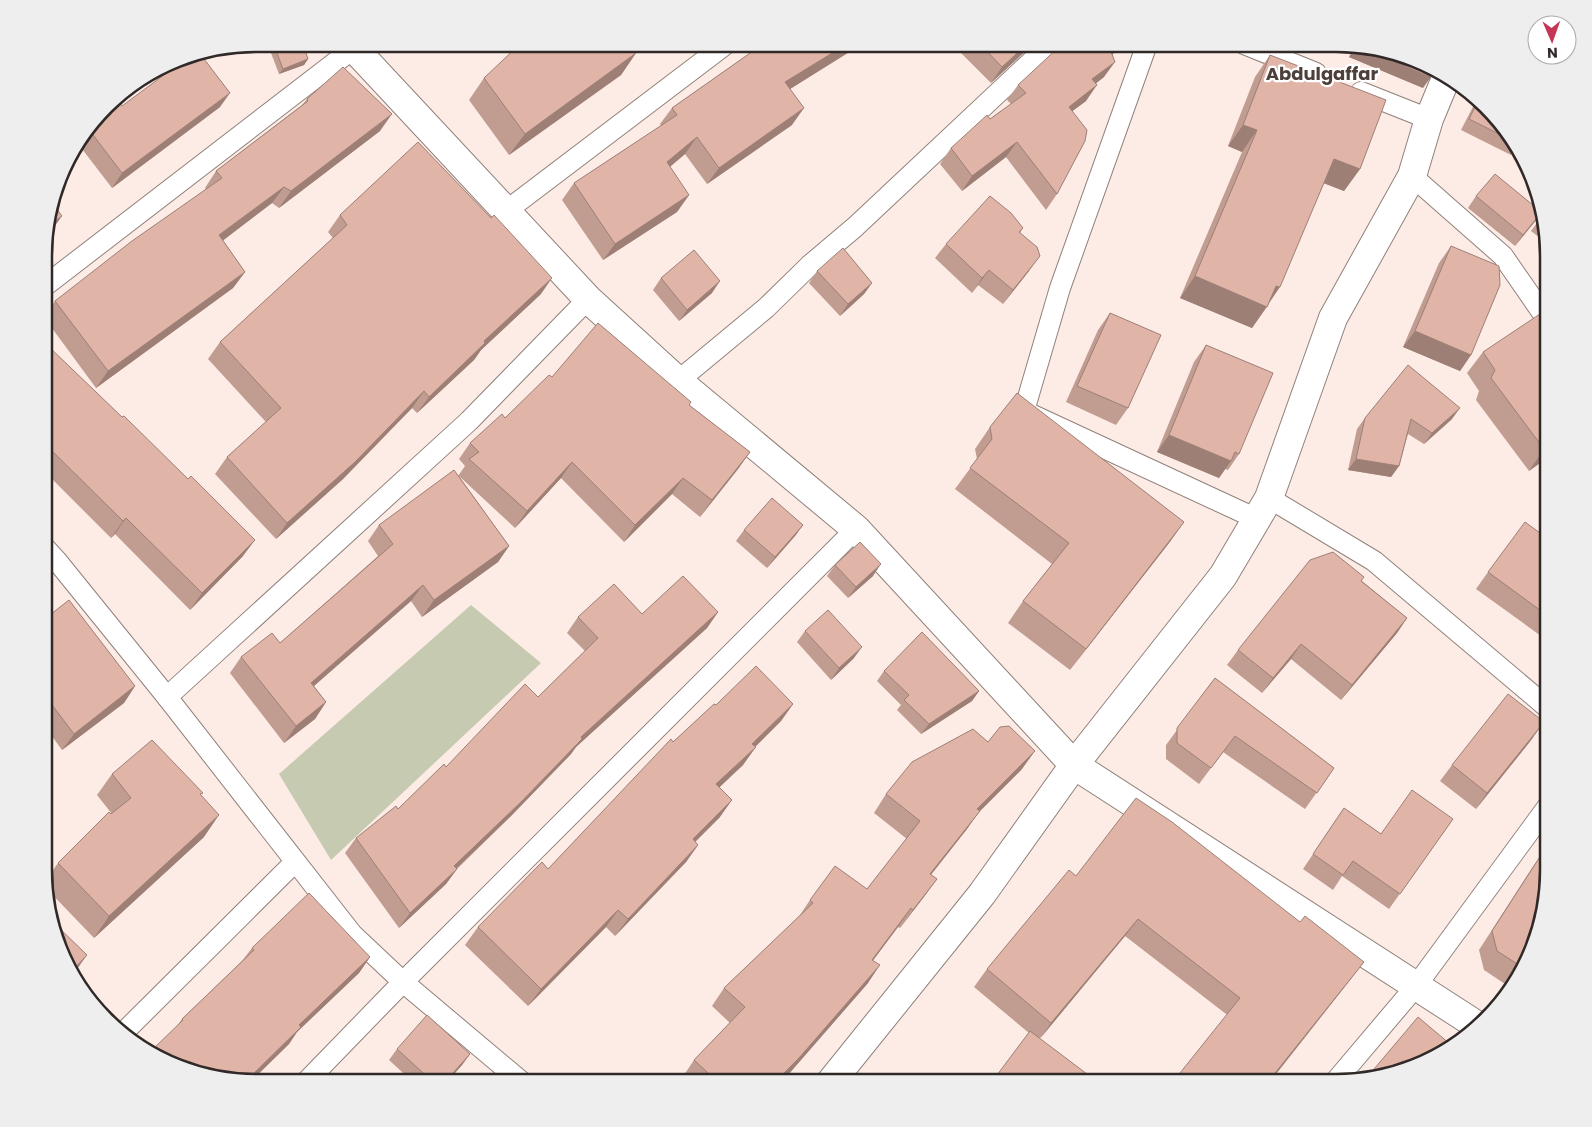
<svg xmlns="http://www.w3.org/2000/svg" width="1592" height="1127" viewBox="0 0 1592 1127" font-family="Poppins,sans-serif">
	<style>
		.green { fill: #c5cab0 }
		.lines { fill: none; stroke-linecap: round; stroke-linejoin: round }
		.minor-casing { stroke: #90817b; stroke-width: 22 }
		.secondary-casing { stroke: #90817b; stroke-width: 30 }
		.minor { stroke: #fff; stroke-width: 20 }
		.secondary { stroke: #fff; stroke-width: 28 }
		.wall { fill: #c19c90 }
		.shaded-wall { fill: #9d7f76 }
		.building { fill: #e0b5a8; stroke: #9d7f76 }
		.labels { text-anchor: middle; stroke-width: 4.5; stroke-linejoin: round; paint-order: stroke }
		.district-label { font-size: 18px; font-weight: bold; fill: #4d403b; stroke: #fff }
		.rim { fill: none; stroke: #302927; stroke-width: 2.5 }
	</style>
	<rect width="100%" height="100%" fill="#fdece6"/>
	<path class="green" d="M471 605 541 663 331 860 279 774Z"/>
	<g class="lines">
		<g class="minor-casing">
			<g id="minor">
				<path d="M1147 44 1060 288 1024 411 1257 519"/>
				<path d="M1244 44 1316 73"/>
				<path d="M1361 92 1429 119"/>
				<path d="M1412 176 1503 256 1548 321"/>
				<path d="M506 211 726 44"/>
				<path d="M46 285 354 48"/>
				<path d="M678 381 766 308 810 265 855 227 1050 44"/>
				<path d="M1269 498 1374 561 1548 708"/>
				<path d="M46 549 57 561 167 697 352 934 403 982 523 1083"/>
				<path d="M167 697 469 421 588 299"/>
				<path d="M122 1034 295 862"/>
				<path d="M305 1083 403 982 856 529"/>
				<path d="M1334 1083 1416 986 1548 806"/>
			</g>
		</g>
		<g class="secondary-casing">
			<g id="secondary">
				<path d="M350 44 588 299 678 381 856 529 1074 765 1475 1024"/>
				<path d="M830 1083 982 894 1074 765 1223 576 1269 498 1333 318 1412 176 1429 119 1446 78"/>
			</g>
		</g>
		<use href="#minor" class="minor"/>
		<use href="#secondary" class="secondary"/>
	</g>
	<g class="wall">
		<path d="M763 44H862L790 89 792 125 707 184 685 154 670 167 689 195 677 212 603 260 562 200 574 183 661 126 660 124 672 108Z"/>
		<path d="M899 44H908L902 48Z"/>
		<path d="M962 44H1033L991 83 958 50Z"/>
		<path d="M1354 45 1404 55 1423 88 1349 57Z"/>
		<path d="M275 48 308 59 304 65 279 74 271 53Z"/>
		<path d="M1115 52 1112 55 1104 77 1095 84 1086 101 1072 111 1057 194 1046 210 1006 157 962 191 940 164 951 148 1011 104 1007 100 1018 85Z"/>
		<path d="M636 53 621 75 509 155 469 100 484 78Z"/>
		<path d="M1270 55 1360 169 1344 191 1324 183 1267 307 1252 328 1180 298 1242 152 1228 146 1255 77Z"/>
		<path d="M116 97 122 106 220 107 112 188 79 145Z"/>
		<path d="M307 99 380 131 279 208 272 203 223 240 245 272 233 288 96 388 46 320V314L55 301 206 189 205 188 216 171 302 105Z"/>
		<path d="M1476 101 1515 149 1511 155 1461 130Z"/>
		<path d="M1476 196 1540 214 1515 246 1468 208Z"/>
		<path d="M340 215 541 294 481 350 474 360 417 413 412 408 343 479 276 539 215 474 227 457 266 422 208 359 220 342 333 238 328 232Z"/>
		<path d="M1541 217 1548 243V244L1531 231Z"/>
		<path d="M1023 228 1020 233 1029 271 1003 304 978 285 972 293 935 258 946 244Z"/>
		<path d="M1451 246 1471 355 1460 371 1403 347 1439 263Z"/>
		<path d="M817 271 872 283 864 294 840 316 809 283Z"/>
		<path d="M661 278 712 293 679 321 653 290Z"/>
		<path d="M1110 313 1128 408 1116 425 1066 402 1098 330Z"/>
		<path d="M1548 317V474L1540 463 1529 471 1476 400 1479 391 1467 373 1483 352Z"/>
		<path d="M46 344 243 556 190 610 115 534 111 538 46 473Z"/>
		<path d="M1206 345 1239 454 1228 470 1225 469 1219 478 1157 452 1194 362Z"/>
		<path d="M552 377 689 405 750 452 738 469 700 517 672 494 624 542 561 478 515 528 459 476 509 546 498 562 422 617 411 601 314 686 326 702 315 719 284 743 230 673 241 657 280 643 378 556 368 541 379 525 458 476 465 466 459 459 470 443 505 418Z"/>
		<path d="M1365 418 1452 419 1424 444 1408 434 1399 466 1391 477 1348 470 1357 429Z"/>
		<path d="M990 427 1184 522 1169 543 1070 670 1008 623 1023 601 1052 564 955 489 977 459 975 449Z"/>
		<path d="M803 525 795 536 767 568 736 541 744 530Z"/>
		<path d="M1548 539V641L1476 589 1488 572Z"/>
		<path d="M835 565 873 576 848 598 827 576Z"/>
		<path d="M1362 581 1407 618 1397 633 1341 700 1291 659 1262 693 1227 665 1238 650Z"/>
		<path d="M718 612 707 628 576 747 571 754 511 816 457 869 446 884 399 928 345 853 356 838 398 809 446 767 538 697 585 651 567 633 578 617 642 614Z"/>
		<path d="M46 618 135 686 124 703 62 750 46 728Z"/>
		<path d="M805 631 854 658 831 680 797 642Z"/>
		<path d="M884 671 979 691 972 701 921 734 897 710 901 705 877 681Z"/>
		<path d="M1215 678 1334 768 1305 809 1223 752 1199 784 1166 759V745Z"/>
		<path d="M793 704 781 721 755 747 743 765 719 787 720 817 695 842 698 845 686 862 615 936 606 927 528 1006 465 945 478 927 548 869 673 742 716 705Z"/>
		<path d="M1532 739 1476 809 1440 781 1452 765Z"/>
		<path d="M1022 769 978 813 967 829 931 875 937 879 900 928 898 927 873 960 868 983 787 1076 780 1083H687L682 1078 694 1060 730 1023 712 1006 724 988 798 918 810 900 867 889 907 839 874 813 886 794Z"/>
		<path d="M112 774 201 795 204 837 94 938 46 888V880L58 863 112 814 97 795Z"/>
		<path d="M1344 808 1381 834 1453 819 1389 909 1342 876 1333 890 1303 869Z"/>
		<path d="M1543 852 1537 939 1511 988 1484 970 1479 950 1530 871Z"/>
		<path d="M1076 876 1351 979 1226 1014 1125 936 1040 1038 1029 1033 974 987 987 969Z"/>
		<path d="M252 948 370 957 359 973 297 1032 289 1044 249 1083H243L177 1026 182 1019 242 961Z"/>
		<path d="M397 1049 470 1054 462 1065 446 1083H414L389 1060Z"/>
	</g>
	<g class="shaded-wall">
		<path d="M847 44H862L774 99 785 82Z"/>
		<path d="M1027 44H1033L991 83 1002 67Z"/>
		<path d="M1116 44H1121L1115 52 1099 64 1110 49Z"/>
		<path d="M1357 46 1431 77 1423 88 1349 57Z"/>
		<path d="M636 53 621 75 509 155 525 134Z"/>
		<path d="M308 59 304 65 279 74 283 69Z"/>
		<path d="M1115 62 1104 77 1081 95 1092 79Z"/>
		<path d="M1097 85 1086 101 1058 122 1069 107Z"/>
		<path d="M230 93 220 107 112 188 122 173Z"/>
		<path d="M804 108 792 125 707 184 719 168Z"/>
		<path d="M392 114 380 131 279 208 291 191Z"/>
		<path d="M1243 125 1257 130 1242 152 1228 146Z"/>
		<path d="M697 137 685 154 655 179 667 162Z"/>
		<path d="M1017 142 1006 157 962 191 972 176Z"/>
		<path d="M1334 159 1360 169 1344 191 1318 181Z"/>
		<path d="M284 187 272 203 208 252 219 235Z"/>
		<path d="M689 195 677 212 603 260 615 244Z"/>
		<path d="M1540 214 1534 223 1515 246 1523 235Z"/>
		<path d="M62 216 50 233 46 236V227Z"/>
		<path d="M1040 256 1029 271 1003 304 1013 290Z"/>
		<path d="M989 270 978 285 972 293 982 278Z"/>
		<path d="M245 272 233 288 96 388 108 371Z"/>
		<path d="M1195 276 1276 286 1280 287 1252 328 1180 298Z"/>
		<path d="M552 278 541 294 481 350 474 360 417 413 429 397 484 341Z"/>
		<path d="M720 281 712 293 679 321 687 310Z"/>
		<path d="M872 283 864 294 840 316 848 304Z"/>
		<path d="M1415 331 1471 355 1460 371 1403 347Z"/>
		<path d="M424 391 412 408 343 479 276 539 287 523Z"/>
		<path d="M1460 408 1452 419 1424 444 1432 433Z"/>
		<path d="M1169 435 1231 461 1219 478 1157 452Z"/>
		<path d="M1548 447V451L1540 463 1529 471 1544 449Z"/>
		<path d="M750 452 738 469 700 517 712 500Z"/>
		<path d="M1356 459 1399 466 1391 477 1348 470Z"/>
		<path d="M572 462 561 478 515 528 527 511Z"/>
		<path d="M683 478 672 494 624 542 635 525Z"/>
		<path d="M126 518 115 534 111 538 123 521Z"/>
		<path d="M1184 522 1169 543 1070 670 1086 649Z"/>
		<path d="M803 525 795 536 767 568 775 557Z"/>
		<path d="M255 540 243 556 190 610 202 593Z"/>
		<path d="M509 546 498 562 422 617 434 600Z"/>
		<path d="M881 564 873 576 848 598 856 587Z"/>
		<path d="M423 585 411 601 299 699 311 683Z"/>
		<path d="M718 612 707 628 576 747 571 754 511 816 443 881 454 866 581 737Z"/>
		<path d="M1407 618 1397 633 1341 700 1352 685Z"/>
		<path d="M1301 644 1291 659 1262 693 1273 678Z"/>
		<path d="M862 647 854 658 831 680 839 668Z"/>
		<path d="M135 686 124 703 62 750 74 734Z"/>
		<path d="M979 691 972 701 921 734 929 724Z"/>
		<path d="M326 702 315 719 284 743 296 726Z"/>
		<path d="M793 704 781 721 740 762 752 744Z"/>
		<path d="M1544 722 1532 739 1476 809 1487 793Z"/>
		<path d="M756 747 743 765 704 802 716 784Z"/>
		<path d="M1035 751 1022 769 978 813 967 829 917 892 977 809Z"/>
		<path d="M732 800 720 817 680 857 693 839Z"/>
		<path d="M219 815 204 837 94 938 109 916Z"/>
		<path d="M698 845 686 862 615 936 628 919Z"/>
		<path d="M457 869 446 884 399 928 410 913Z"/>
		<path d="M937 879 924 897 900 928 913 910Z"/>
		<path d="M911 908 898 927 860 978 872 960Z"/>
		<path d="M618 910 606 927 528 1006 541 989Z"/>
		<path d="M1138 919 1125 936 1039 1040 1051 1023Z"/>
		<path d="M87 955 75 972 72 975 71 972Z"/>
		<path d="M370 957 359 973 297 1032 289 1044 249 1083H244L299 1025Z"/>
		<path d="M1364 962 1351 979 1269 1083H1267Z"/>
		<path d="M880 965 868 983 787 1076 780 1083H774Z"/>
		<path d="M470 1054 462 1065 446 1083H444Z"/>
	</g>
	<g class="building">
		<path d="M285 44H303L308 59 283 69 275 48Z"/>
		<path d="M520 44H629L636 53 525 134 484 78Z"/>
		<path d="M763 44H847L785 82 804 108 719 168 697 137 667 162 689 195 615 244 574 183 677 115 672 108Z"/>
		<path d="M980 44H1027L1002 67Z"/>
		<path d="M1062 44H1116L1110 49 1115 62 1092 79 1097 85 1069 107 1087 130 1085 141 1057 194 1017 142 972 176 951 148 987 115 990 119 1026 93 1018 85Z"/>
		<path d="M1357 46 1404 55 1433 71 1431 77Z"/>
		<path d="M201 55 230 93 122 173 90 131 116 97 122 106 188 57Z"/>
		<path d="M1270 55 1386 100 1360 169 1334 159 1280 287 1276 286 1267 307 1195 276 1257 130 1243 125Z"/>
		<path d="M343 67 392 114 291 191 284 187 219 235 245 272 108 371 55 301 132 241 222 178 216 171 308 101 307 99Z"/>
		<path d="M1477 103 1505 137 1469 119Z"/>
		<path d="M418 142 491 218 494 215 552 278 484 341 485 343 429 397 424 391 355 462 287 523 227 457 281 408 220 342 347 225 340 215Z"/>
		<path d="M1495 174 1539 210 1540 214 1523 235 1476 196Z"/>
		<path d="M990 196 1011 213 1023 228 1019 232 1037 247 1040 256 1013 290 989 270 982 278 946 244Z"/>
		<path d="M53 204 62 216 46 227Z"/>
		<path d="M1451 246 1499 266 1500 285 1471 355 1415 331Z"/>
		<path d="M843 248 872 283 848 304 817 271Z"/>
		<path d="M694 250 720 281 687 310 661 278Z"/>
		<path d="M1110 313 1161 335 1128 408 1077 386Z"/>
		<path d="M1540 314 1548 317V447L1544 449 1491 378 1495 370 1483 352Z"/>
		<path d="M598 323 691 402 689 405 750 452 712 500 683 478 635 525 572 462 527 511 469 459 479 452 470 443 502 414 505 418 549 375 552 377Z"/>
		<path d="M46 344 122 417 124 416 188 479 191 476 255 540 202 593 126 518 123 521 46 445Z"/>
		<path d="M1206 345 1273 373 1239 454 1235 452 1231 461 1169 435Z"/>
		<path d="M1408 365 1460 408 1432 433 1411 419 1399 466 1356 459 1365 418Z"/>
		<path d="M1017 393 1184 522 1086 649 1023 601 1069 543 970 468 992 439 990 427Z"/>
		<path d="M454 470 509 546 434 600 423 585 311 683 326 702 296 726 241 657 272 633 280 643 393 544 379 525Z"/>
		<path d="M772 498 803 525 775 557 744 530Z"/>
		<path d="M1525 522 1548 539V616L1488 572Z"/>
		<path d="M860 542 881 564 856 587 835 565Z"/>
		<path d="M1333 552 1364 577 1361 581 1407 618 1352 685 1301 644 1273 678 1238 650 1310 560Z"/>
		<path d="M683 576 718 612 581 737 582 739 522 801 454 866 457 869 410 913 356 838 396 806 398 809 444 764 446 767 525 684 538 697 598 638 578 617 614 584 642 614Z"/>
		<path d="M69 600 135 686 74 734 46 697V618Z"/>
		<path d="M828 610 862 647 839 668 805 631Z"/>
		<path d="M922 632 979 691 929 724 904 700 909 695 884 671Z"/>
		<path d="M756 666 793 704 752 744 756 747 716 784 732 800 693 839 698 845 628 919 618 910 541 989 478 927 542 862 548 869 671 739 673 742 714 704 716 705Z"/>
		<path d="M1215 678 1334 768 1317 793 1235 736 1211 768 1177 743V728Z"/>
		<path d="M1508 694 1544 722 1487 793 1452 765Z"/>
		<path d="M1009 726 1035 751 977 809 980 811 930 874 937 879 913 910 911 908 872 960 880 965 799 1058 774 1083H719L694 1060 745 1007 724 988 813 903 810 900 835 866 867 889 920 821 886 794 912 762 973 729 988 742 1000 727Z"/>
		<path d="M152 740 203 793 200 794 219 815 109 916 58 863 109 812 111 814 131 798 112 774Z"/>
		<path d="M1412 790 1453 819 1400 894 1353 861 1343 875 1313 854 1344 808 1381 834Z"/>
		<path d="M1136 798 1172 822 1300 922 1305 916 1364 962 1267 1083H1172L1240 998 1138 919 1051 1023 987 969 1069 870 1076 876Z"/>
		<path d="M1543 852 1548 855V884L1537 939 1522 967 1497 951 1492 931Z"/>
		<path d="M309 893 370 957 299 1025 301 1027 244 1083 188 1072 150 1052 183 1020 182 1019 254 950 252 948Z"/>
		<path d="M55 924 87 955 71 972Z"/>
		<path d="M427 1015 470 1054 444 1083H434L397 1049Z"/>
		<path d="M1418 1017 1450 1044 1430 1061 1369 1075Z"/>
		<path d="M1030 1031 1087 1074 1080 1083H991Z"/>
	</g>
	<g class="labels">
		<g class="district-label">
			<text x="1322" y="80">Abdulgaffar</text>
		</g>
	</g>
	<path d="M0 0H1592V1127H0ZM256 52H1336A204 204 0 0 1 1540 256V870A204 204 0 0 1 1336 1074H256A204 204 0 0 1 52 870V256A204 204 0 0 1 256 52Z" fill="#eee" fill-rule="evenodd"/>
	<path class="rim" d="M256 52H1336A204 204 0 0 1 1540 256V870A204 204 0 0 1 1336 1074H256A204 204 0 0 1 52 870V256A204 204 0 0 1 256 52Z"/>
	<g transform="translate(1552 40) rotate(178)"><circle r="24" fill="#ffffff" stroke="#aca9a9"/>
	<path d="M0-4L9 19L0 12L-9 19Z" fill="#c53655"/>
	<text y="-8" font-size="14" font-weight="bold" text-anchor="middle" fill="#302927">N</text>
	</g>
</svg>
